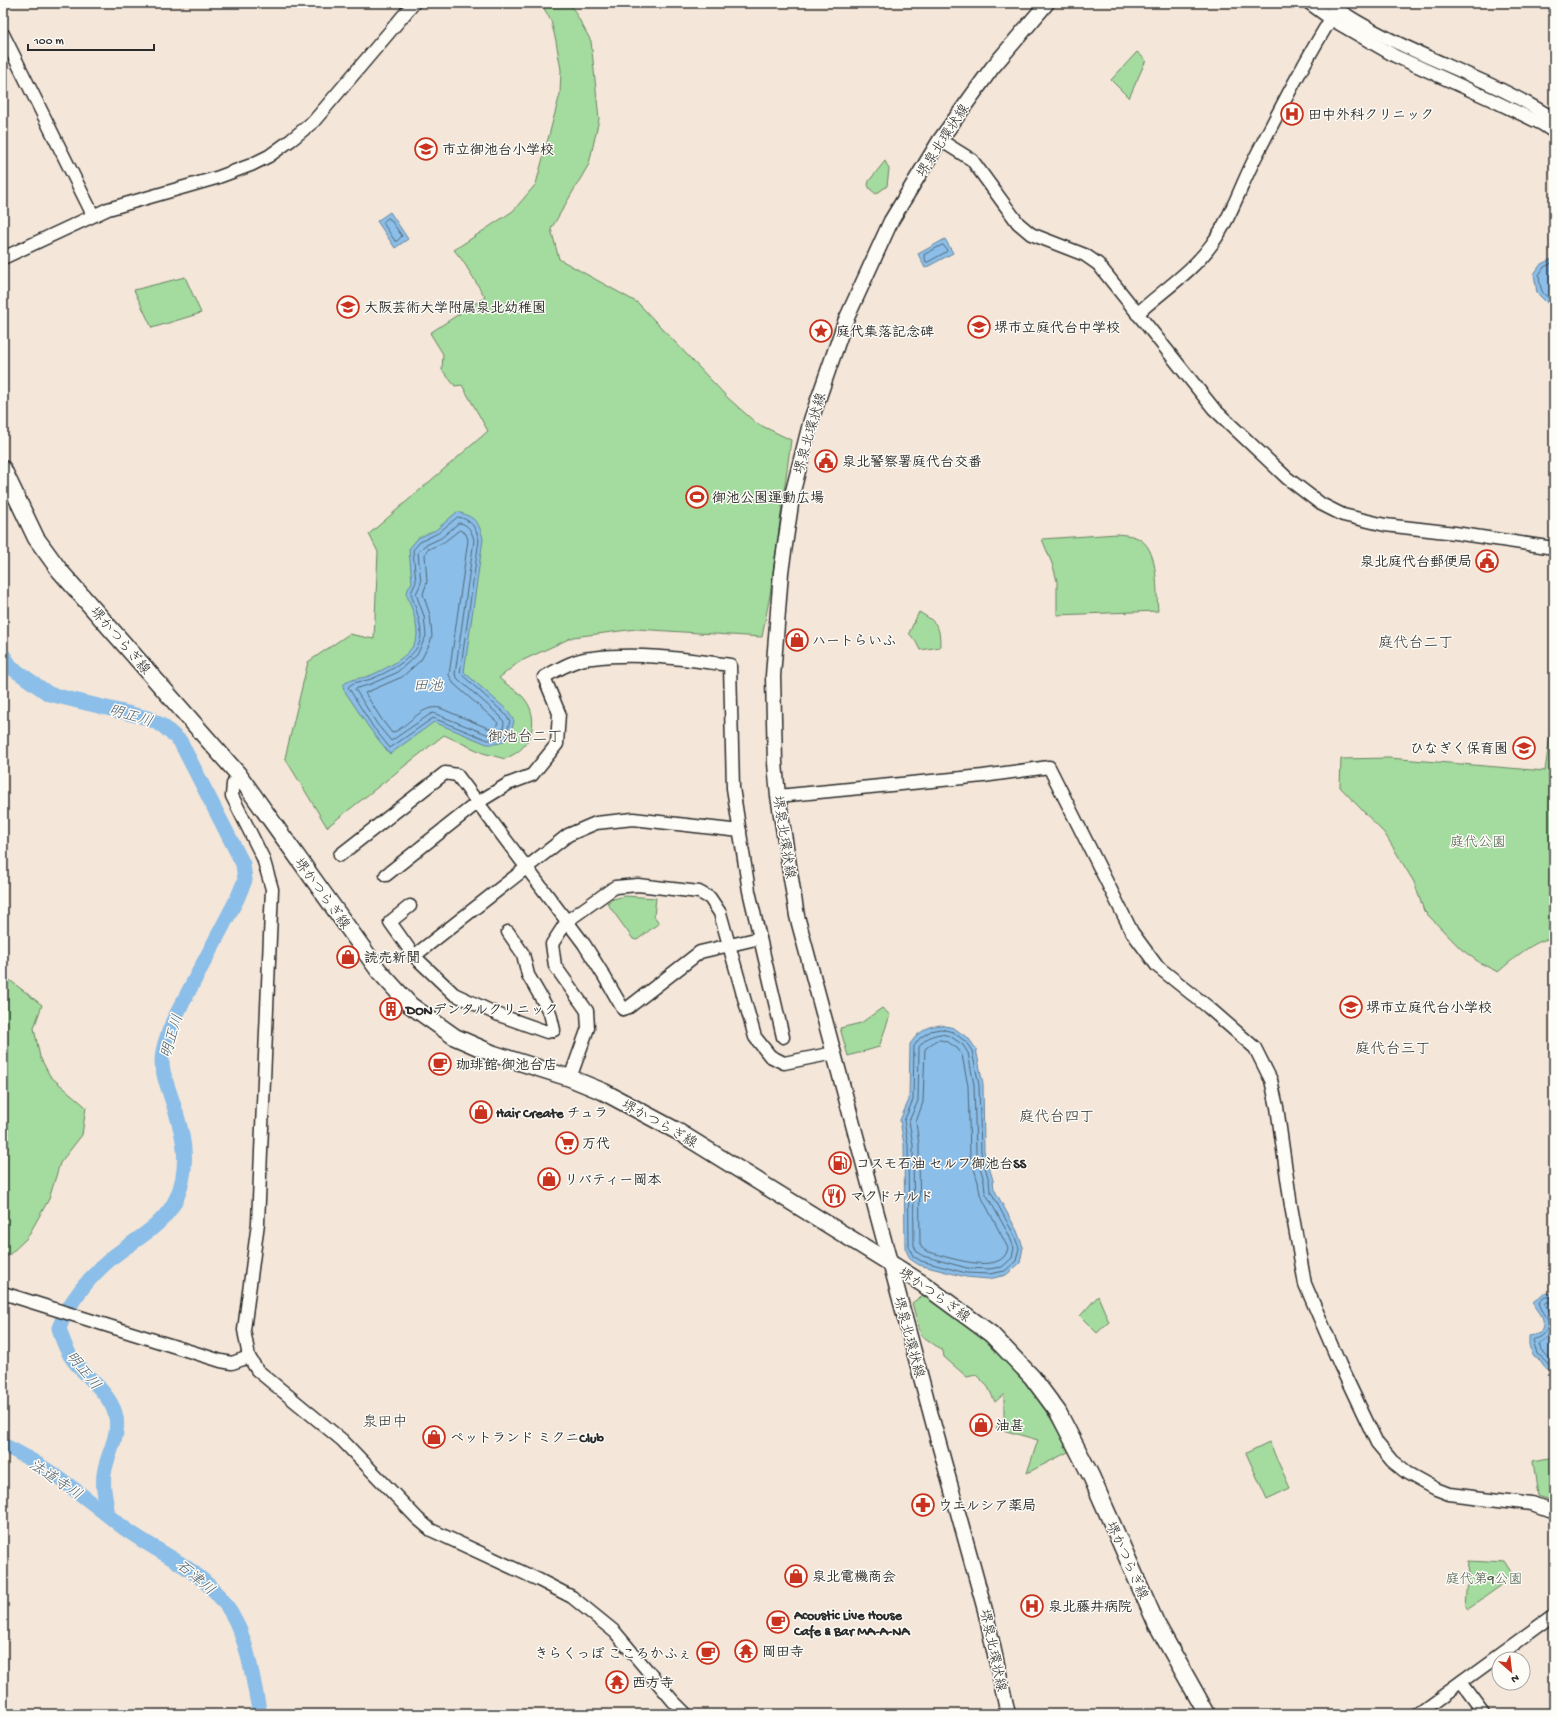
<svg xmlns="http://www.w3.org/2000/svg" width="1557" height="1717" viewBox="0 0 1557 1717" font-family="'Gochi Hand','Klee One',sans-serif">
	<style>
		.green { fill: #a4db9e; stroke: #688364 }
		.water { fill: #8bbee8; stroke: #65839c }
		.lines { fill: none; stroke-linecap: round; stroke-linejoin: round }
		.shore { stroke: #516677; stroke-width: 1 }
		.river { stroke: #8bbee8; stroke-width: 15 }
		.tertiary-casing { stroke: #2b2b2b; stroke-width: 15 }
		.secondary-casing { stroke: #2b2b2b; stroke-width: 17 }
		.primary-casing { stroke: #2b2b2b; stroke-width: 19 }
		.tertiary { stroke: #fdfcf7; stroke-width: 12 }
		.secondary { stroke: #fdfcf7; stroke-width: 14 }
		.primary { stroke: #fdfcf7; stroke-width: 16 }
		.labels { text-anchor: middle; stroke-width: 3; stroke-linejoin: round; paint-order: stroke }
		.poi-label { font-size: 14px; font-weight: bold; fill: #2b2b2b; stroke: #fdfcf7; text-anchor: start }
		.street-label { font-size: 14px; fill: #2b2b2b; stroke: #fdfcf7 }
		.park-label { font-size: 14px; fill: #4f604e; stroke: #fdfcf7 }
		.neighbourhood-label { font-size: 15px; fill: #2b2b2b; stroke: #fdfcf7 }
		.water-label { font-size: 15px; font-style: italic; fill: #4d5e6d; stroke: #fdfcf7 }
	</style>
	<rect width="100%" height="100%" fill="#f4e6d8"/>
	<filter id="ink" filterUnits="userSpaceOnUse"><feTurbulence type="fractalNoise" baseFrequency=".025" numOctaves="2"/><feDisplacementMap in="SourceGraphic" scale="8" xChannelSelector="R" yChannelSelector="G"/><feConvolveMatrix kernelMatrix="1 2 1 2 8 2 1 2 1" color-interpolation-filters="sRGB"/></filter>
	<g filter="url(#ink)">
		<g class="green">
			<path d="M541 3H570L591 41 599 119 589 164 551 229 559 259 638 303 728 398 756 423 791 440 770 595 762 637 636 629 573 637 519 662 499 678C506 685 515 689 522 696 536 710 536 733 523 747 519 752 511 756 505 759L483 753 444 735 327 827 285 758 308 662 349 634 374 639 378 552 369 534 488 431 462 385 455 386 442 370 443 354 430 333 485 297 463 261 454 250 513 211 536 184 560 94 561 70 556 41 551 21Z"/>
			<path d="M1137 52 1146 60 1129 98 1111 80Z"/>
			<path d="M885 161 889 169 887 186 876 194 870 189 868 185 869 181Z"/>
			<path d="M185 277 201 313 152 328 134 290Z"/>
			<path d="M1117 534C1125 535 1134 535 1141 540 1159 552 1156 592 1158 611L1057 615V581L1053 566 1042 539Z"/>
			<path d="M919 612C938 623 940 626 940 647L920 650 916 642 909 633Z"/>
			<path d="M1554 707V938C1533 940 1515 958 1498 972L1480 963 1461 949 1424 911 1414 882 1385 834 1340 787 1341 759 1389 758 1545 771Z"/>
			<path d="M625 896 656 898 654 916 659 923 637 940 633 939 607 903 613 899Z"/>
			<path d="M3 975 42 1005 34 1028 40 1057 50 1076 86 1107 82 1135 60 1163 49 1199 27 1238 8 1256 3 1258Z"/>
			<path d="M882 1008 890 1015 879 1047 848 1056 840 1028 861 1023Z"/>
			<path d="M923 1295C937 1304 951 1313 964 1322 1009 1356 1043 1402 1070 1451L1027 1473 1038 1440 996 1428 1004 1418V1394L995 1402 988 1387 976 1375 967 1377 944 1357 943 1351 921 1335 912 1303Z"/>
			<path d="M1098 1296 1109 1322 1097 1333 1080 1316Z"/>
			<path d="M1269 1442 1290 1488 1267 1499 1246 1453Z"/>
			<path d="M1554 1457V1503L1538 1497 1533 1461Z"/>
			<path d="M1469 1561 1504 1563 1513 1577 1468 1609 1466 1605Z"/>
		</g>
		<g class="water">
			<path d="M390 212 408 239 395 248 377 221Z"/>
			<path d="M945 239 953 253 925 268 918 254Z"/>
			<path d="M1554 258V303H1547L1537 293 1534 274 1541 264Z"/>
			<path d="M457 512C475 517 479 522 483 539L464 672 507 710 514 721C510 738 507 745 487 744L434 722 390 754 370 729 344 690 343 685C351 678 360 679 369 676 384 670 416 654 417 635 417 620 411 606 406 593L412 582 409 549 418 538 436 530Z"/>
			<path d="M941 1025 954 1028 969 1039 976 1049 983 1084 984 1151 993 1180 994 1189 1017 1231 1023 1247 1020 1263 1006 1275 989 1279 966 1277 919 1265 910 1259 905 1248 904 1145 900 1120 909 1100 910 1044 917 1035 929 1027Z"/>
			<path d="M1544 1293 1554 1294V1372L1545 1367 1540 1360 1534 1357 1529 1346V1336L1540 1333C1548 1317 1539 1315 1533 1302Z"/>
		</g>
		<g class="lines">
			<g class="shore">
				<path d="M388 218 390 219 402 236 397 241H395L383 223Z"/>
				<path d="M943 245 947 250 946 252 928 262H926L924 255Z"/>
				<path d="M1554 262 1544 267 1539 275C1540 286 1541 298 1554 299"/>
				<path d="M458 517C471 519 476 528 479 540L460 673 504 713 510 721 507 732 501 739 488 740 433 718 390 748 373 727 348 687C353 681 363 682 371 679 387 673 420 656 421 636 421 621 415 607 411 593L416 582 413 550 420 542 438 533Z"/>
				<path d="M459 523C468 523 472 532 474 540L455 674 458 679 500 716 504 722 503 730 498 735H489L433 713 429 715 391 741 377 724 355 689 371 684 396 673 417 655 426 636 424 616 416 594 421 583 418 552 424 546 441 538Z"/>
				<path d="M460 530 466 534 468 540 449 675 454 684 495 720 498 723 495 729H490L440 708C421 704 408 727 392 733L382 720 365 693 402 677 421 660 430 643 432 636 430 615 423 594 427 582 425 554 427 550 444 542Z"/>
				<path d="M941 1029 953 1032 966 1042 972 1051 979 1085 981 1152 989 1181 990 1190 1013 1233 1019 1248 1016 1261 1005 1271 989 1274 966 1273 921 1261 913 1256 909 1247 908 1145 904 1121 913 1100 914 1046 920 1038 931 1031Z"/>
				<path d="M941 1034 950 1036 963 1045 968 1053 974 1085 976 1153 984 1181 985 1192 1009 1235 1014 1248 1012 1258 1002 1267 989 1269 967 1268 923 1256 917 1252 914 1246 913 1145 909 1121 918 1101 919 1047C925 1039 931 1035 941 1034Z"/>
				<path d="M941 1040 948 1042 958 1049 962 1055 968 1086 970 1155 978 1182 980 1194 1008 1248C1003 1278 944 1256 926 1251L922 1248 920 1244 919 1145 916 1122 923 1102 925 1049 935 1041Z"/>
				<path d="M1554 1297H1545L1539 1302C1541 1314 1555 1319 1544 1334 1541 1338 1536 1338 1533 1340L1537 1354C1544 1358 1547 1364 1554 1367"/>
				<path d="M1554 1302H1547L1545 1304 1551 1314 1553 1327 1547 1339 1539 1344 1541 1350 1554 1362"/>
			</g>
			<g class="river">
				<path d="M3 655 12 668 49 694 148 718 163 726 180 741 243 864 245 880 237 899 173 1021C168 1034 162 1048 162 1062 162 1073 167 1084 170 1094 182 1129 192 1161 177 1197 165 1225 136 1239 114 1256 91 1275 69 1301 59 1328 62 1339 66 1351 74 1361 87 1377 109 1393 115 1413 121 1434 109 1450 105 1469 101 1484 106 1500 108 1515"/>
				<path d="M3 1445C46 1465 83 1496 120 1525 155 1552 197 1566 224 1602 248 1633 252 1677 260 1714"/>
			</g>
			<g class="tertiary-casing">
				<g id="tertiary">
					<path d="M1309 3 1331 19 1395 56 1490 99 1542 124 1554 132"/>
					<path d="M1329 3C1398 53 1483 73 1554 119"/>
					<path d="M3 34 93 215"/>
					<path d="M940 140 972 160 1018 223 1031 234 1085 255 1098 264 1214 409 1287 478 1321 504 1343 515 1385 525 1455 533 1554 548"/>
					<path d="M3 258 108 209 216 178 251 165 269 156 291 140 314 121 414 3"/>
					<path d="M1137 314C1162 291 1192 272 1212 244 1230 219 1240 188 1254 160 1280 109 1306 58 1337 9"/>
					<path d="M238 774 233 784 232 796 263 858 272 889 258 1223 244 1330 249 1357 257 1370 342 1440 418 1519 431 1530 539 1580 572 1597 615 1632 673 1701 686 1714"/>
					<path d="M778 796 983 776 1049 767 1132 932 1157 966 1208 1007 1255 1048 1271 1080 1277 1107 1291 1206 1305 1284 1340 1365 1377 1443 1392 1461 1407 1473 1436 1489 1449 1494 1532 1504 1554 1512"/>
					<path d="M340 855 445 773 457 775 584 944 604 976 623 1009 629 1007 700 952 760 938"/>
					<path d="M386 875 477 803 508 784 532 775 557 744 559 713 544 677C559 669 575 659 592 658 638 652 685 659 730 665L733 788 749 891 783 1037"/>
					<path d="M410 906 390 922 414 956 454 994 499 1015 547 1032 554 1030 550 1013 528 975 523 954 508 932"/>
					<path d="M414 956 568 835 596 823 633 819 740 831"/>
					<path d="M570 1078 588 1028 587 1011 555 966 552 944 567 921 615 887 638 885 699 892 710 898 720 913 755 1037 770 1056 784 1063 834 1053"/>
					<path d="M3 1293 221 1361 232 1363 249 1357"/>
					<path d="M1461 1683 1484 1714"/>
					<path d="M1418 1714 1554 1615"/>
				</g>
			</g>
			<g class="secondary-casing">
				<path id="secondary" d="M1008 1714 985 1610 934 1426 797 916 778 796 775 763 773 676 781 572 793 491 811 420 845 322 891 221 940 140 992 68 1047 3"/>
			</g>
			<g class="primary-casing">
				<path id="primary" d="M3 469 36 538 60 571 238 774 379 971 410 1005 455 1037 494 1054 570 1078 604 1092 677 1131 890 1263 923 1284 991 1334 1032 1377 1058 1412 1091 1476 1156 1623 1207 1714"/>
			</g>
			<use href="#tertiary" class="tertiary"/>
			<use href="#secondary" class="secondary"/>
			<use href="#primary" class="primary"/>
		</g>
	</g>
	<defs>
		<g id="hospital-ring" transform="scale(1.15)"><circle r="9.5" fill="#fdfcf7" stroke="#c8321e" stroke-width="1.5"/><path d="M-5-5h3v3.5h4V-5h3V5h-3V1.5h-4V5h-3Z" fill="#c8321e"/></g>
		<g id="school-ring" transform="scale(1.15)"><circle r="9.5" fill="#fdfcf7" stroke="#c8321e" stroke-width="1.5"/><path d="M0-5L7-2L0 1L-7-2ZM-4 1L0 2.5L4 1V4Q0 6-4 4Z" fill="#c8321e"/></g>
		<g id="sight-ring" transform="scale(1.15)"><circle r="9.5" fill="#fdfcf7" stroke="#c8321e" stroke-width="1.5"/><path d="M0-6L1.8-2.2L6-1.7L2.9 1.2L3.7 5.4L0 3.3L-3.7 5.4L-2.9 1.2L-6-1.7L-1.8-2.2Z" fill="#c8321e"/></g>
		<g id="civic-ring" transform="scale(1.15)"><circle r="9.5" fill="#fdfcf7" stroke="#c8321e" stroke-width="1.5"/><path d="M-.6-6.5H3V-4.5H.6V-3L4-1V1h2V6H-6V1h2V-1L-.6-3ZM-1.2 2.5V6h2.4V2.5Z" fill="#c8321e"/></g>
		<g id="stadium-ring" transform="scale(1.15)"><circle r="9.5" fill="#fdfcf7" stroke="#c8321e" stroke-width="1.5"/><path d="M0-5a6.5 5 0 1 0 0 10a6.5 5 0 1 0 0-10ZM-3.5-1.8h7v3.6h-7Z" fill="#c8321e"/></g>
		<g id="shop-ring" transform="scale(1.15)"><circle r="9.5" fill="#fdfcf7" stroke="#c8321e" stroke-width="1.5"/><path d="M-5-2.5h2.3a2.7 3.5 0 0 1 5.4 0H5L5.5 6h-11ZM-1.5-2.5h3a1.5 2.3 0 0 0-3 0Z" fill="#c8321e"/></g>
		<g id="building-ring" transform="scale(1.15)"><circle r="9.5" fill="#fdfcf7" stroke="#c8321e" stroke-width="1.5"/><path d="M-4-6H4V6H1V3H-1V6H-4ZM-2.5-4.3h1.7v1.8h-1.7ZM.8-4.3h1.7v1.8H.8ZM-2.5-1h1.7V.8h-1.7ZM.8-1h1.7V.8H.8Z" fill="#c8321e"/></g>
		<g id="cafe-ring" transform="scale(1.15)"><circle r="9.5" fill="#fdfcf7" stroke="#c8321e" stroke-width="1.5"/><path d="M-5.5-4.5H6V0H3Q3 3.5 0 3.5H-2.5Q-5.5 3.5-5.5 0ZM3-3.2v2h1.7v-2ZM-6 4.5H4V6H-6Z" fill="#c8321e"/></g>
		<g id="supermarket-ring" transform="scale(1.15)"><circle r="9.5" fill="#fdfcf7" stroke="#c8321e" stroke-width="1.5"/><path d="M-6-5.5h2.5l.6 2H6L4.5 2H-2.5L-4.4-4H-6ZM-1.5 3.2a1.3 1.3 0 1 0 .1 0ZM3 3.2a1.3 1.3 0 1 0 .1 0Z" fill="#c8321e"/></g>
		<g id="fuel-ring" transform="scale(1.15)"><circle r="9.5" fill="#fdfcf7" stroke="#c8321e" stroke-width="1.5"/><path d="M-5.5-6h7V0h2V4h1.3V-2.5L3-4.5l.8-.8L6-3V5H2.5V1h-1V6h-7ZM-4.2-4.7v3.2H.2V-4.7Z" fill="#c8321e"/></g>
		<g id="restaurant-ring" transform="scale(1.15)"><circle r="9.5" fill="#fdfcf7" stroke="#c8321e" stroke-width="1.5"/><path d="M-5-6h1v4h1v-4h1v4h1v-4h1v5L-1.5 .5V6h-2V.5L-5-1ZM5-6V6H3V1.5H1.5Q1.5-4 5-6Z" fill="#c8321e"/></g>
		<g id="pharmacy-ring" transform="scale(1.15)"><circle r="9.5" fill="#fdfcf7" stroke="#c8321e" stroke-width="1.5"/><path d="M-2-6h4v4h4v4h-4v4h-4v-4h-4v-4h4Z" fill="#c8321e"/></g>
		<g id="temple-ring" transform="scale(1.15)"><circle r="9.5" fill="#fdfcf7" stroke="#c8321e" stroke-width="1.5"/><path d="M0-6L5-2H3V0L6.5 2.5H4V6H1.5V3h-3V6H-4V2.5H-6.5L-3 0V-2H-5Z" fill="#c8321e"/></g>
	</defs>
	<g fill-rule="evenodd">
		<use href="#hospital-ring" x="1292" y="114"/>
		<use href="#school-ring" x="426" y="149"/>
		<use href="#school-ring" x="348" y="307"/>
		<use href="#school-ring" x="979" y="327"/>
		<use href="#sight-ring" x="821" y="331"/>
		<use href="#civic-ring" x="826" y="461"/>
		<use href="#stadium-ring" x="697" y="497"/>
		<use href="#civic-ring" x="1487" y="561"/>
		<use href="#shop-ring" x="797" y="640"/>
		<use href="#school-ring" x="1524" y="748"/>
		<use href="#shop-ring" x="348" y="957"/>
		<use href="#school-ring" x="1351" y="1007"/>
		<use href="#building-ring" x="391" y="1009"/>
		<use href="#cafe-ring" x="440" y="1064"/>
		<use href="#shop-ring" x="481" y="1112"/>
		<use href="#supermarket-ring" x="567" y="1143"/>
		<use href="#fuel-ring" x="840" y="1163"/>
		<use href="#shop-ring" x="549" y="1179"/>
		<use href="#restaurant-ring" x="834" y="1196"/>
		<use href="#shop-ring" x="981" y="1425"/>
		<use href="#shop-ring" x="434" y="1437"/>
		<use href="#pharmacy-ring" x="923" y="1505"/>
		<use href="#shop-ring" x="796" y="1576"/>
		<use href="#hospital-ring" x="1032" y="1606"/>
		<use href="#cafe-ring" x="778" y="1622"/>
		<use href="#temple-ring" x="746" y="1651"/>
		<use href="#cafe-ring" x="708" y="1653"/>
		<use href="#temple-ring" x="617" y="1682"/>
	</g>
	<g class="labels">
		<g class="poi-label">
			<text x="1308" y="119">田中外科クリニック</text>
			<text x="442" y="154">市立御池台小学校</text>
			<text x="364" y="312">大阪芸術大学附属泉北幼稚園</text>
			<text x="994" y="332">堺市立庭代台中学校</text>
			<text x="836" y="336">庭代集落記念碑</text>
			<text x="842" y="466">泉北警察署庭代台交番</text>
			<text x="712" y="502">御池公園運動広場</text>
			<text x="1472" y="566" text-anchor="end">泉北庭代台郵便局</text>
			<text x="812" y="645">ハートらいふ</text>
			<text x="1508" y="753" text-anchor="end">ひなぎく保育園</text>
			<text x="364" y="962">読売新聞</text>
			<text x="1366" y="1012">堺市立庭代台小学校</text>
			<text x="406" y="1014">DONデンタルクリニック</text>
			<text x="456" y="1069">珈琲館 御池台店</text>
			<text x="496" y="1117">Hair Create チュラ</text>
			<text x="582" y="1148">万代</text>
			<text x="856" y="1168">コスモ石油 セルフ御池台SS</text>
			<text x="564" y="1184">リバティー岡本</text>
			<text x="850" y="1201">マクドナルド</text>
			<text x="996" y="1430">油甚</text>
			<text x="450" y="1442">ペットランド ミクニClub</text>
			<text x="938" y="1510">ウエルシア薬局</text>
			<text x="812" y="1581">泉北電機商会</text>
			<text x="1048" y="1611">泉北藤井病院</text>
			<text x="794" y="1619">Acoustic Live House<tspan x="794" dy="16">Cafe &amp; Bar MA-A-NA</tspan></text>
			<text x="762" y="1656">岡田寺</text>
			<text x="692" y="1658" text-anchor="end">きらくっぽ こころかふぇ</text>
			<text x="632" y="1687">西方寺</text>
		</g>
		<g class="street-label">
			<text transform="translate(942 140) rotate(-57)" y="5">堺泉北環状線</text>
			<text transform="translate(809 433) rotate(-74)" y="5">堺泉北環状線</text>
			<text transform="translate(121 640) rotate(49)" y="5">堺かつらぎ線</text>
			<text transform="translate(785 837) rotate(81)" y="5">堺泉北環状線</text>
			<text transform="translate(323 893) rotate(54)" y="5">堺かつらぎ線</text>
			<text transform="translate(660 1123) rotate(29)" y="5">堺かつらぎ線</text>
			<text transform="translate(935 1294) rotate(35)" y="5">堺かつらぎ線</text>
			<text transform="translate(910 1337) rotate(75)" y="5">堺泉北環状線</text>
			<text transform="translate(1128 1560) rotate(66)" y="5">堺かつらぎ線</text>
			<text transform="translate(994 1650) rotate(78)" y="5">堺泉北環状線</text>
		</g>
		<g class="park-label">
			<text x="1478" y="846">庭代公園</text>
			<text x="1484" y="1583">庭代第9公園</text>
		</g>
		<g class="neighbourhood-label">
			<text x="1416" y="647">庭代台二丁</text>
			<text x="525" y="741">御池台二丁</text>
			<text x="1393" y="1053">庭代台三丁</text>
			<text x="1057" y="1121">庭代台四丁</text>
			<text x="385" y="1426">泉田中</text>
		</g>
		<g class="water-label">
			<text x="428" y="690">田池</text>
			<text transform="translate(131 715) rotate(17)" y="5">明正川</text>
			<text transform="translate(171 1036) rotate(-73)" y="5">明正川</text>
			<text transform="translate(84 1370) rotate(51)" y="5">明正川</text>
			<text transform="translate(56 1479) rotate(34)" y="5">法道寺川</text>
			<text transform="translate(196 1577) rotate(40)" y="5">石津川</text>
		</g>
	</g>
	<rect width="1557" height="1717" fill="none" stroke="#fdfcf7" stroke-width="16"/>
	<rect x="8" y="8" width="1541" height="1701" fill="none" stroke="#2b2b2b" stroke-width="1.5" filter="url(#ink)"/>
	<g transform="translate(1511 1671) rotate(152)"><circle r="19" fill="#fdfcf7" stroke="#a9a8a5"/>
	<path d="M0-3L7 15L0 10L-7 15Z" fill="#c8321e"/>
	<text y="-6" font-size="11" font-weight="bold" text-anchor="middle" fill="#2b2b2b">N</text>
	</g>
	<path d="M28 44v6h126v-6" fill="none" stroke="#2b2b2b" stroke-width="2"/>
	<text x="34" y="44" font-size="12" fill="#2b2b2b" stroke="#fdfcf7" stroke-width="3" paint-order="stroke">100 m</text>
</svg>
